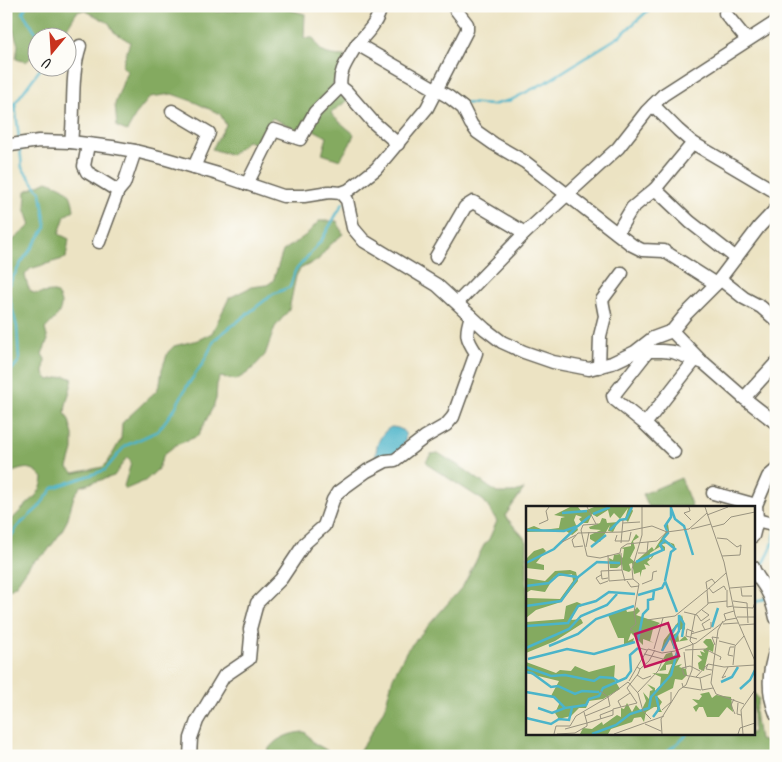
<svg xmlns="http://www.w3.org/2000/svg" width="782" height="762" viewBox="0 0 782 762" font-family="Caveat,sans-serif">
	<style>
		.forest { fill: #84aa60; stroke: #50633e }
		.water { fill: #4bb4c9; stroke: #346872 }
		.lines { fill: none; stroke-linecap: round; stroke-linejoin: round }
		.stream { stroke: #4bb4c9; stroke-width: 2.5 }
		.minor-casing { stroke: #656256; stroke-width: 15 }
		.minor { stroke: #fff; stroke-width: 12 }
		.inset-river { fill: none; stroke: #4bb4c9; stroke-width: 2.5 }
		.inset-road { fill: none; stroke: #999380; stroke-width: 1 }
		.view { fill: #c2185b; fill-opacity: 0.15; stroke: #c2185b; stroke-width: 2.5 }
		.inset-edge { fill: none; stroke: #1c1c1c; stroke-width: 2.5 }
	</style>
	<rect width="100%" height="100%" fill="#fdfcf7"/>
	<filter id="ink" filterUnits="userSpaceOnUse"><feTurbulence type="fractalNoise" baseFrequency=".02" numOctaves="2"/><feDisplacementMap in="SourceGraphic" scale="10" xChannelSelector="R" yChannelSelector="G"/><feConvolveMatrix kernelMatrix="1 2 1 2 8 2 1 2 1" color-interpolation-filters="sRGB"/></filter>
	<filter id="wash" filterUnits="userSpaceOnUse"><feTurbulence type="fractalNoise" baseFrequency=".0096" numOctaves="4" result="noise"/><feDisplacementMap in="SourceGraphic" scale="20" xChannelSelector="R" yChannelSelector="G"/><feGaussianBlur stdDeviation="1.12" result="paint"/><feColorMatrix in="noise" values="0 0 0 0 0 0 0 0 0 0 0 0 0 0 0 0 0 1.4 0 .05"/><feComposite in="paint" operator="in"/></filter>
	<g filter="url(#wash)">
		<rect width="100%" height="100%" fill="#ece3c3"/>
		<g class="forest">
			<path d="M6 6H210L216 12 275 6 305 14 304 38H314C320 55 328 55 345 56L332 88 348 100 331 113 334 117 354 134 350 144 340 160 322 154 327 137 308 127 301 131 272 118 257 144 247 141 231 155 212 149 226 125 220 114 192 101 172 94 150 97 137 113 127 131 117 127 115 104 127 71 122 66 130 42 114 32 109 23 84 10 77 12 64 33 55 34 51 37 38 38 37 52 26 62 16 59 18 45 13 29 6 28Z"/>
			<path d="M47 181C66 188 71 189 74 210L65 216 59 234 69 239 66 258 30 269 25 275C30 301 36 292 55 292 69 307 56 317 45 329L48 340 42 354 45 359 44 374 49 380 66 376 73 379 66 405 65 413 69 420 73 435V450L68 468 74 473 103 467 108 462 121 439 122 423 156 391 160 384 162 369 168 352 174 346 198 340 212 333 229 298 251 287 267 285 273 281 283 251 306 235 319 221H337L343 234 329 246 318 260 300 269 296 276 289 310 275 327 265 355 249 372 236 380 220 377 217 384 216 399 213 407 198 436 176 445 164 454 158 469 145 481 126 489 124 486 131 463 130 460 127 457 114 476 81 486 74 496 67 521 60 534 46 553 32 562 16 585 6 592V523C14 519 18 513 24 507 34 498 42 492 43 478 30 462 21 470 6 474V246L31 225 25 208 26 191Z"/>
			<path d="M438 453 464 469 497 493H512L524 489 505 516 527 541V733H753V692L759 699 755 711 759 740 776 744V756H266C269 740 291 732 305 732L314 743 337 756 356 754 366 742 385 707 393 677 407 650 463 586 484 545 489 539 497 521 484 501 431 467 426 461 431 454Z"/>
			<path d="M681 478 692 507H649L643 494Z"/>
		</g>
		<path class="water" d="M391 427C422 428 397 464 376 457 375 446 381 432 391 427Z"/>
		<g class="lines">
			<g class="stream">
				<path d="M26 6 23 13 40 38"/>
				<path d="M464 103 492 105 511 100 548 81 620 36 653 6"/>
				<path d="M19 139 15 103 41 68"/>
				<path d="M6 377 19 361 17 327 7 288 21 263 46 227 41 193 22 168 20 147"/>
				<path d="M776 484V494"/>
				<path d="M6 544 18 526 38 508 53 488 105 470 125 446 158 431 175 408 187 386 203 363 215 339 273 294 290 287 295 271 321 241 343 203"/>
				<path d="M758 571C767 560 774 544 776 529"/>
				<path d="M753 603 767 598"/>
				<path d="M661 756 684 738 687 733"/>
			</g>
		</g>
	</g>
	<g filter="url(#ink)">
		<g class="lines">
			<g class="minor-casing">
				<g id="minor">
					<path d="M725 13 747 40"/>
					<path d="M357 44C368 32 378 22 381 6"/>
					<path d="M341 88C337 72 350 57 357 44L449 97 463 108 471 124 477 132 494 144 525 162 632 245 642 250 664 251 716 284"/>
					<path d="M653 105 678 130 693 143"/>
					<path d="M172 111 209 133 194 167"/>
					<path d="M71 142C75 110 70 77 80 46"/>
					<path d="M88 145 84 166 87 172 118 191"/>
					<path d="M6 148 11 145 39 141 71 142 112 147 135 151 163 158 218 174 283 196H304L329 192 341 193 349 190 376 169 427 108 467 30V24L453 6"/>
					<path d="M247 184 274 130 300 139 315 112 339 88H342L346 91 373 122 398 144"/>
					<path d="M655 189 690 222 736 258"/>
					<path d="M341 193 347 200 353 228 364 241 437 285 485 329 502 342 524 352 553 362 589 369 612 363 635 352 653 338 672 331 685 315 716 284 759 227 776 209"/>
					<path d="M617 233 632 208 655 189 693 143 776 192"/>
					<path d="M99 242 118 191 124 184 135 151"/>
					<path d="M436 257 465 207 473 202 525 233"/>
					<path d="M720 279 744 298 761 307 776 320"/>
					<path d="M458 302 525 233 618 148 647 111 663 95 776 22"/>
					<path d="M672 331 700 360"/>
					<path d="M649 350 613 396 614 399 645 424 695 360"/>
					<path d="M640 351H662L673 352 704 363 744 398 776 423"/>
					<path d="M599 367 600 336 605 316 602 300 622 273"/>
					<path d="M744 398 776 363"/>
					<path d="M645 424 674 452"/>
					<path d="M713 493 756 505"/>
					<path d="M757 520 776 525"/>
					<path d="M753 536 757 520 756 505 768 477 776 470"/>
					<path d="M753 567C755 575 763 583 767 591 772 599 774 609 776 618"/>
					<path d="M776 650C768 671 767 692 776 714"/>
					<path d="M190 756 191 738 197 721 224 676 249 659 251 637 250 629 257 603 281 579 305 543 324 526 333 500 338 492 367 471 386 461 395 460 425 437 446 425 453 417 476 353C466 338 465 334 471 316"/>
				</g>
			</g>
			<use href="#minor" class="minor"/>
		</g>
	</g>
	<g transform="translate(526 506)">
		<rect width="229" height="229" fill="#ece3c3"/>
		<path d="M44 1H52L56 6 68 1H105L107 5 115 6 107 5 102 16 99 13 102 2 94 13 88 7 84 12 82 4 71 11 66 8 62 17H56L53 13 56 11 50 9 48 14 52 24 46 29 40 25 0 26V23L8 20 17 24 33 22 35 12 39 11 28 9ZM76 12 80 13 81 17 92 16 87 26 82 25 84 19 74 36H69L64 33V29L75 24 64 23 63 21 74 17ZM142 18 143 25 137 34 148 38 149 41V44L146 45 149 42 144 37 135 38 139 41V45L135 40 124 47 123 53 125 52 126 49H128L126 52 121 56 124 60 118 58 120 63 116 64 114 71V66L108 68 106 57 103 58 105 64 103 66 97 64 96 58 91 62H84L83 52 87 54 88 49 94 48 96 52 97 51 98 43 95 42 105 40V37L110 28 113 31 107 35 109 42 104 52 109 56 126 41 128 44 141 24 139 19ZM17 42 20 45 10 57 18 59V64L0 62V53L8 45ZM44 64 50 66 52 75 35 96 10 104 0 112V72L19 75 29 65ZM46 68 47 75 34 93 1 92 0 87 5 84 19 86 28 71ZM51 96 58 99 51 102 45 114 55 113 57 117 29 135 0 147V116L38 113 40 100ZM111 101 114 105 110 109 134 117 127 123 124 135 128 137 117 133V139L105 127 102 135 108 132 107 137 98 138V132H92L82 109 100 103 101 106 108 105ZM152 108 154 113 156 109 159 122 157 127V122L153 125 151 119 145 130 152 126 153 135 159 130 162 134 150 136 148 143 143 131 141 138 135 145 138 134 153 115ZM180 133H185L188 139 187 146 183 144 178 165 173 163 172 157 176 154 171 149 176 150 174 145 179 147 177 144 182 141 177 136ZM146 146 147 150 152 148 154 151 149 160 156 158 153 161 160 163 161 169 156 174 149 173 147 182 131 190 136 196 133 201 136 206H131V201H128L120 206 118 216 115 211 108 212 106 216 85 223 82 228H54L57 222 66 223 76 216 77 219 91 209 95 211V202L98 203 101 197 106 206 110 199 115 205 120 195 117 186 123 193 124 185 127 184 121 178 129 182V185L134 180 135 171 126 167 142 168 146 158 140 159V164L133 165 140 155H145L137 153 140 148ZM0 156 30 167 34 164 45 165 49 160 63 166 89 159 88 173 94 183 77 193 63 195 60 202H53L45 210 33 213 29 207 34 196 25 190 33 175 0 167ZM183 186 186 192 190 189 205 191 207 206 201 201 193 211H181L177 201H173L170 206 167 201 172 198 166 193 173 194 176 190 174 188Z" fill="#84aa60" fill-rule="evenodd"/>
		<path class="inset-river" d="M145 2 149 13 158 20 167 49M36 7 61 5M67 8 84 1M0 24 38 25 52 20 64 10M84 24 94 14 100 13 106 1M65 41 80 29M110 56 137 44 134 39 138 35M0 57 28 43 51 21M139 75 151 106M139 75 145 46 149 43 137 33 142 27 139 20 145 11V1M0 80 23 77 33 68 51 71M112 89 136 82 139 76M0 100 35 95 52 71 71 56 94 57M153 109 158 118 156 131M0 120 42 117 52 100 70 95 83 86 109 88M186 121 192 102M112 134 117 108 122 103V94L127 93 128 85M23 140 52 128 70 113 108 100M0 142 43 123 55 110 81 99 91 88M149 143 147 135 153 125V109M136 145 151 119M2 153 41 143 68 148 109 136M0 161 25 170 39 169 68 175 74 171 87 172 92 175M0 166 6 167 25 181 32 180 49 188 56 185 73 186M195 176 206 171 212 161M214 183 224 174 229 164M0 186 28 191 39 202 60 199 63 193 73 190 77 182 100 172 105 165 104 149 112 142M12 202 26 207 39 202M127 211 133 203 130 190M0 212 25 218 33 213 43 214 46 202M66 228 90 219 104 208 123 202 125 191 145 169 151 146"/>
		<path class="inset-road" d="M61 1 70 18M116 1V29L106 63 107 73 113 78 108 106 110 118 104 123 108 125 113 142 121 144M163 1 164 5 158 7 165 14M179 1 198 56 209 109 229 155M181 9 202 1M97 17 114 16M13 18 22 14 20 5 23 1M72 18 57 19 55 24 61 50 74 52 94 47 95 42 101 38 131 35 141 26M186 21 198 18 205 11 229 6M165 23 185 18M96 26 126 20 141 26 163 23 181 7M91 29 89 35H103L105 26M191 32 201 33 211 41 215 39 214 49M36 36 50 29M95 37 97 14M57 40 48 41 46 34 52 27 96 26M60 41 63 26M95 47 96 64M112 47H121L122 36M82 49 83 75 107 73M196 50 214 49M75 69 70 72 74 78 82 75M82 72 76 73 75 65 96 64 99 75M101 75 105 81 113 80M116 78 126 74 127 66 131 65M183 82 187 87 198 80 200 84M204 82 229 80M215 82 216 90H226M181 83 180 76 186 73 189 77M201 84V101L207 100M207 95 221 97 222 117M182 97 201 95M208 101 227 102 229 96M158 106 171 109 175 115 183 109 176 104M211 111H229M121 114 149 110 181 84M200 114 198 108 208 105M197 115 192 124 185 177 190 188 218 198M197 118 212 117M214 119 229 118M179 124 176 118 184 113M168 126 161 123 160 130 171 133M165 128 185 122V116M193 135 209 139M167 138 164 135 169 109 182 98 181 84 200 67M189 139 186 131 193 132M128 143 137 112M159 144 179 143 195 151 194 154M158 146 160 163M118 148 137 153M207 150 202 149 204 141H208M207 159 209 140 218 130M114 163 123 155 129 144M186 164 180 163 182 158 198 161 229 159M111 169 117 173 125 170M163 170 158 169 156 162 164 160 174 165M164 170 174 172 185 168M200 170 196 172 202 161M170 171 182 158M174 172 176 184 187 182M103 175 111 161M156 177 157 181 175 184M112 186 132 165 137 153M208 193 205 199 209 208M212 197 211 208 215 209M84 200 82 191 102 176 112 187 117 205 125 213M95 201 92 195 104 187M136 204 145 196V186M59 210 84 200M75 213 74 209 87 204M119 218 135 225M39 223 61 217 58 206M28 228 30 220H44L50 210 82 191 74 185M31 228 49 227 61 220V217L87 209V203L111 197 101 182 112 168 114 163 111 161 122 143 136 147 149 145 170 137 200 114 211 112M88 228 138 210M136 228 135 213 153 184 160 179 166 164 167 138M212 228 214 222 229 217M217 228 215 204 229 184"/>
		<path class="view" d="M142 117 153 150 119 161 109 128Z"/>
		<rect width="229" height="229" class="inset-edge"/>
	</g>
	<rect width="782" height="762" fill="none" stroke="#fdfcf7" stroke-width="25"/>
	<g transform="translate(52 52) rotate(198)"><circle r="24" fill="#fdfcf7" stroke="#a3a29f"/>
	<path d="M0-4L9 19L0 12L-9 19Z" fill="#c8321e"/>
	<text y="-8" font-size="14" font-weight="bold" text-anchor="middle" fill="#1c1c1c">U</text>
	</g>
</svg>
